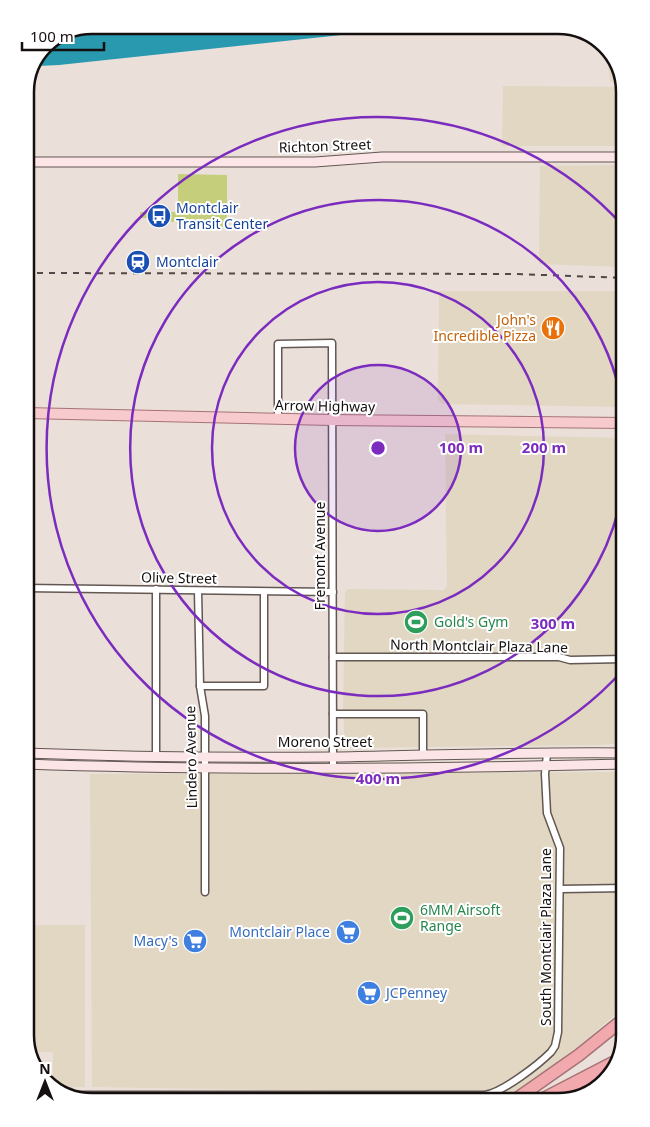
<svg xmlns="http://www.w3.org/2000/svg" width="650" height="1127" viewBox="0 0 650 1127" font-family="'Noto Sans',sans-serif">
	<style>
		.commercial { fill: #e1d7c2 }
		.green { fill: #c5ce7b }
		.water { fill: #2899ae }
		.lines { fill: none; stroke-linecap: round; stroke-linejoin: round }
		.street-casing { stroke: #625752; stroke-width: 9 }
		.secondary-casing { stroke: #625752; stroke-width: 11 }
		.primary-casing { stroke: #a57376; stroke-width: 12 }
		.highway-casing { stroke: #a57376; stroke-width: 14 }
		.street { stroke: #fff; stroke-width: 6 }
		.secondary { stroke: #fbe5e7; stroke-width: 9 }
		.primary { stroke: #f7cbce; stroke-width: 10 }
		.highway { stroke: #f2a9ae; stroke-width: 11 }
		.rail { stroke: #504947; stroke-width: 2; stroke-dasharray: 6 6; stroke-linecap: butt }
		.ring { fill: none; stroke: #7b2cbf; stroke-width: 2.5 }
		.labels { text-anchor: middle; stroke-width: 4; stroke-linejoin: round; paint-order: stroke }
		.street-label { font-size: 14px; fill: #15100f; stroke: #fff }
		.transit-label { font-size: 14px; fill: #164399; stroke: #fff; text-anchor: start }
		.food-label { font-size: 14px; fill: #c56008; stroke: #fff; text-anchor: end }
		.leisure-label { font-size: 14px; fill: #27864d; stroke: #fff; text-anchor: start }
		.shop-label { font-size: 14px; fill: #366cbe; stroke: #fff; text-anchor: end }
		.rim { fill: none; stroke: #15100f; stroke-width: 2.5 }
		.centre { fill: #7b2cbf; stroke: #fff; stroke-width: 2.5 }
		.ring-label { font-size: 15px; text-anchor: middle; font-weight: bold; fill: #7b2cbf; stroke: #fff; stroke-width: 4; stroke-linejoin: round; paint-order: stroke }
	</style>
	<rect width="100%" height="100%" fill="#ebdfd9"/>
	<g class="commercial">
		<path d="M606 48 618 63 623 84H615L610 81Z"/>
		<path d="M503 86 624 87 625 146H502Z"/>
		<path d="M617 165 621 172H625V267L539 264 540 166Z"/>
		<path d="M439 291H625V407L442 404 438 400Z"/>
		<path d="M445 434 625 438V743L598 745 349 748 345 743 343 711 345 593 348 589 444 590 447 586Z"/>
		<path d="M625 772V1006L579 1046 513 1094 92 1087 90 774Z"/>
		<path d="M25 925H85V1087H53V1052H29L25 1035Z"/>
		<path d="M83 1100H467L468 1102H88Z"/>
	</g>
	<path class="green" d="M178 174 227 175V227L181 226 175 222 163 221 161 218H140V212H178Z"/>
	<path class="water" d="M92 25H408V28L59 65 38 66 36 63 45 44Z"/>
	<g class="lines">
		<g class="street-casing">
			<g id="street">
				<path d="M278 419V344L332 343 333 767"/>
				<path d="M25 588 333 592"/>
				<path d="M156 589V756"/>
				<path d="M198 591 200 686 205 716V892"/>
				<path d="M333 657H559L570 660 625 659"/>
				<path d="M200 686H264V592"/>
				<path d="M333 714H423V755"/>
				<path d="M561 889 625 888"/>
				<path d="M57 1091 70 1092 75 1095H485C503 1092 538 1065 551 1052L555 1046 558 1032 560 848 547 813 545 774 547 754"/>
			</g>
		</g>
		<g class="secondary-casing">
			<g id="secondary">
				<path d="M25 162H315L382 157H625"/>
				<path d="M25 753C128 757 231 758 334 757 431 755 528 752 625 753"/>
				<path d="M25 764C225 771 425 769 625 764"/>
			</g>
		</g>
		<g class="primary-casing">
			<path id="primary" d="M25 413 332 420 625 423"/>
		</g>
		<g class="highway-casing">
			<g id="highway">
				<path d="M586 1096 589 1094"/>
				<path d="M512 1102 579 1055 625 1018"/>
				<path d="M537 1102 618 1060"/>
				<path d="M557 1102 614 1071"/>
			</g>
		</g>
		<use href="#street" class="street"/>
		<use href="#secondary" class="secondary"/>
		<use href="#primary" class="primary"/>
		<use href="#highway" class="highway"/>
		<path class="rail" d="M25 273 517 274 625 278"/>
	</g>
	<circle cx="378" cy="448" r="83" fill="#7b2cbf" fill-opacity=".12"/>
	<g class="ring">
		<circle cx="378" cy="448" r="83"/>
		<circle cx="378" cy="448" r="166"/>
		<path d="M625 472A248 248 0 1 1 625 424"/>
		<path d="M624 669A331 331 0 1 1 624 227"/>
	</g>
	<defs>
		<g id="bus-disc" transform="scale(1.25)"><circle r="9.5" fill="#1a4fb4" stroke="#fff"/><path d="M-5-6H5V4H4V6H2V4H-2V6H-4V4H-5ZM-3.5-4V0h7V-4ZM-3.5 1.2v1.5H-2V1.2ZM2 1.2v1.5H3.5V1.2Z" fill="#fff"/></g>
		<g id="station-disc" transform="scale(1.25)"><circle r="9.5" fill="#1a4fb4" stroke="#fff"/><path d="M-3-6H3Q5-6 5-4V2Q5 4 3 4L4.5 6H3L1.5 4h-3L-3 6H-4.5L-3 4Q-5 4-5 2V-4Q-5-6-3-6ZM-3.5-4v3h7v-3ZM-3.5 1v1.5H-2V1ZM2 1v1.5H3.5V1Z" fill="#fff"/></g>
		<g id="restaurant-disc" transform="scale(1.25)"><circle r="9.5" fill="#e8710a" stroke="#fff"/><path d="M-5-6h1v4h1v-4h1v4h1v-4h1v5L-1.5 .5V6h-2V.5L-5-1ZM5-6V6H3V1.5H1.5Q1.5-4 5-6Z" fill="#fff"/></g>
		<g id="stadium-disc" transform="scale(1.25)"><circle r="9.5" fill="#2e9e5b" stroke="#fff"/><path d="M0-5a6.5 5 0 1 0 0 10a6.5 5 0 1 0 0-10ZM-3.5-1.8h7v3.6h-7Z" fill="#fff"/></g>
		<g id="supermarket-disc" transform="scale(1.25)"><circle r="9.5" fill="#3f7fe0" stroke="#fff"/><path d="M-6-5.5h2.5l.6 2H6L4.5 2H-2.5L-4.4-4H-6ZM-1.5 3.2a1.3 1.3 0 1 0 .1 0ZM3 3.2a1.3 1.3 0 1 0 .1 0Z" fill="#fff"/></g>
	</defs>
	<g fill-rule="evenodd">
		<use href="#bus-disc" x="159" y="216"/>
		<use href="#station-disc" x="138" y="262"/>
		<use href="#restaurant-disc" x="553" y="328"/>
		<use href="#stadium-disc" x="416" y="622"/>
		<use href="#stadium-disc" x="402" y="918"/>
		<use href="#supermarket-disc" x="348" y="932"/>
		<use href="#supermarket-disc" x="195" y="941"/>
		<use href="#supermarket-disc" x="369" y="993"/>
	</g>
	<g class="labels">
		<g class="street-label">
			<text transform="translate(325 146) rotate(-2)" y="5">Richton Street</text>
			<text transform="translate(325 406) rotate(1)" y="5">Arrow Highway</text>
			<text transform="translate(320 556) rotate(-90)" y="5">Fremont Avenue</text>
			<text transform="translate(179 578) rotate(1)" y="5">Olive Street</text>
			<text transform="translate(479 646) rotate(1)" y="5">North Montclair Plaza Lane</text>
			<text x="325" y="747">Moreno Street</text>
			<text transform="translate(191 757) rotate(-91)" y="5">Lindero Avenue</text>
			<text transform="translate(546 937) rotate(-90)" y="5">South Montclair Plaza Lane</text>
		</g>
		<g class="transit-label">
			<text x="176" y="213">Montclair<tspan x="176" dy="16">Transit Center</tspan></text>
			<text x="156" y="267">Montclair</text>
		</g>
		<g class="food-label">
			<text x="536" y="325">John's<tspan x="536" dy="16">Incredible Pizza</tspan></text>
		</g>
		<g class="leisure-label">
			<text x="434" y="627">Gold's Gym</text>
			<text x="420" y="915">6MM Airsoft<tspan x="420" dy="16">Range</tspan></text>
		</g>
		<g class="shop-label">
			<text x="330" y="937">Montclair Place</text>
			<text x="178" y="946">Macy's</text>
			<text x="386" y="998" text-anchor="start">JCPenney</text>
		</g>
	</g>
	<path d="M0 0H650V1127H0ZM92 34H558A58 58 0 0 1 616 92V1035A58 58 0 0 1 558 1093H92A58 58 0 0 1 34 1035V92A58 58 0 0 1 92 34Z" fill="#fff" fill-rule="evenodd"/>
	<path class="rim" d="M92 34H558A58 58 0 0 1 616 92V1035A58 58 0 0 1 558 1093H92A58 58 0 0 1 34 1035V92A58 58 0 0 1 92 34Z"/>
	<circle cx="378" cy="448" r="8" class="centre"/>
	<g class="ring-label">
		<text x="461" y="453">100 m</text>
		<text x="544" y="453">200 m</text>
		<text x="553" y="629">300 m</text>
		<text x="378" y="784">400 m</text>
	</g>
	<g transform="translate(45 1082)" stroke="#ffffff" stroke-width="4" paint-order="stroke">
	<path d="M0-4L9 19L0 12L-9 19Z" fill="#15100f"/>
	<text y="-8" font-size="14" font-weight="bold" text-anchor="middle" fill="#15100f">N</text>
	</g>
	<path d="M22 42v8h82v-8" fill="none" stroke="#15100f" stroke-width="2.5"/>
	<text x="30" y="42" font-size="15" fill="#15100f" stroke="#ffffff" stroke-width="4" paint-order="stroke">100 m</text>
</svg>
